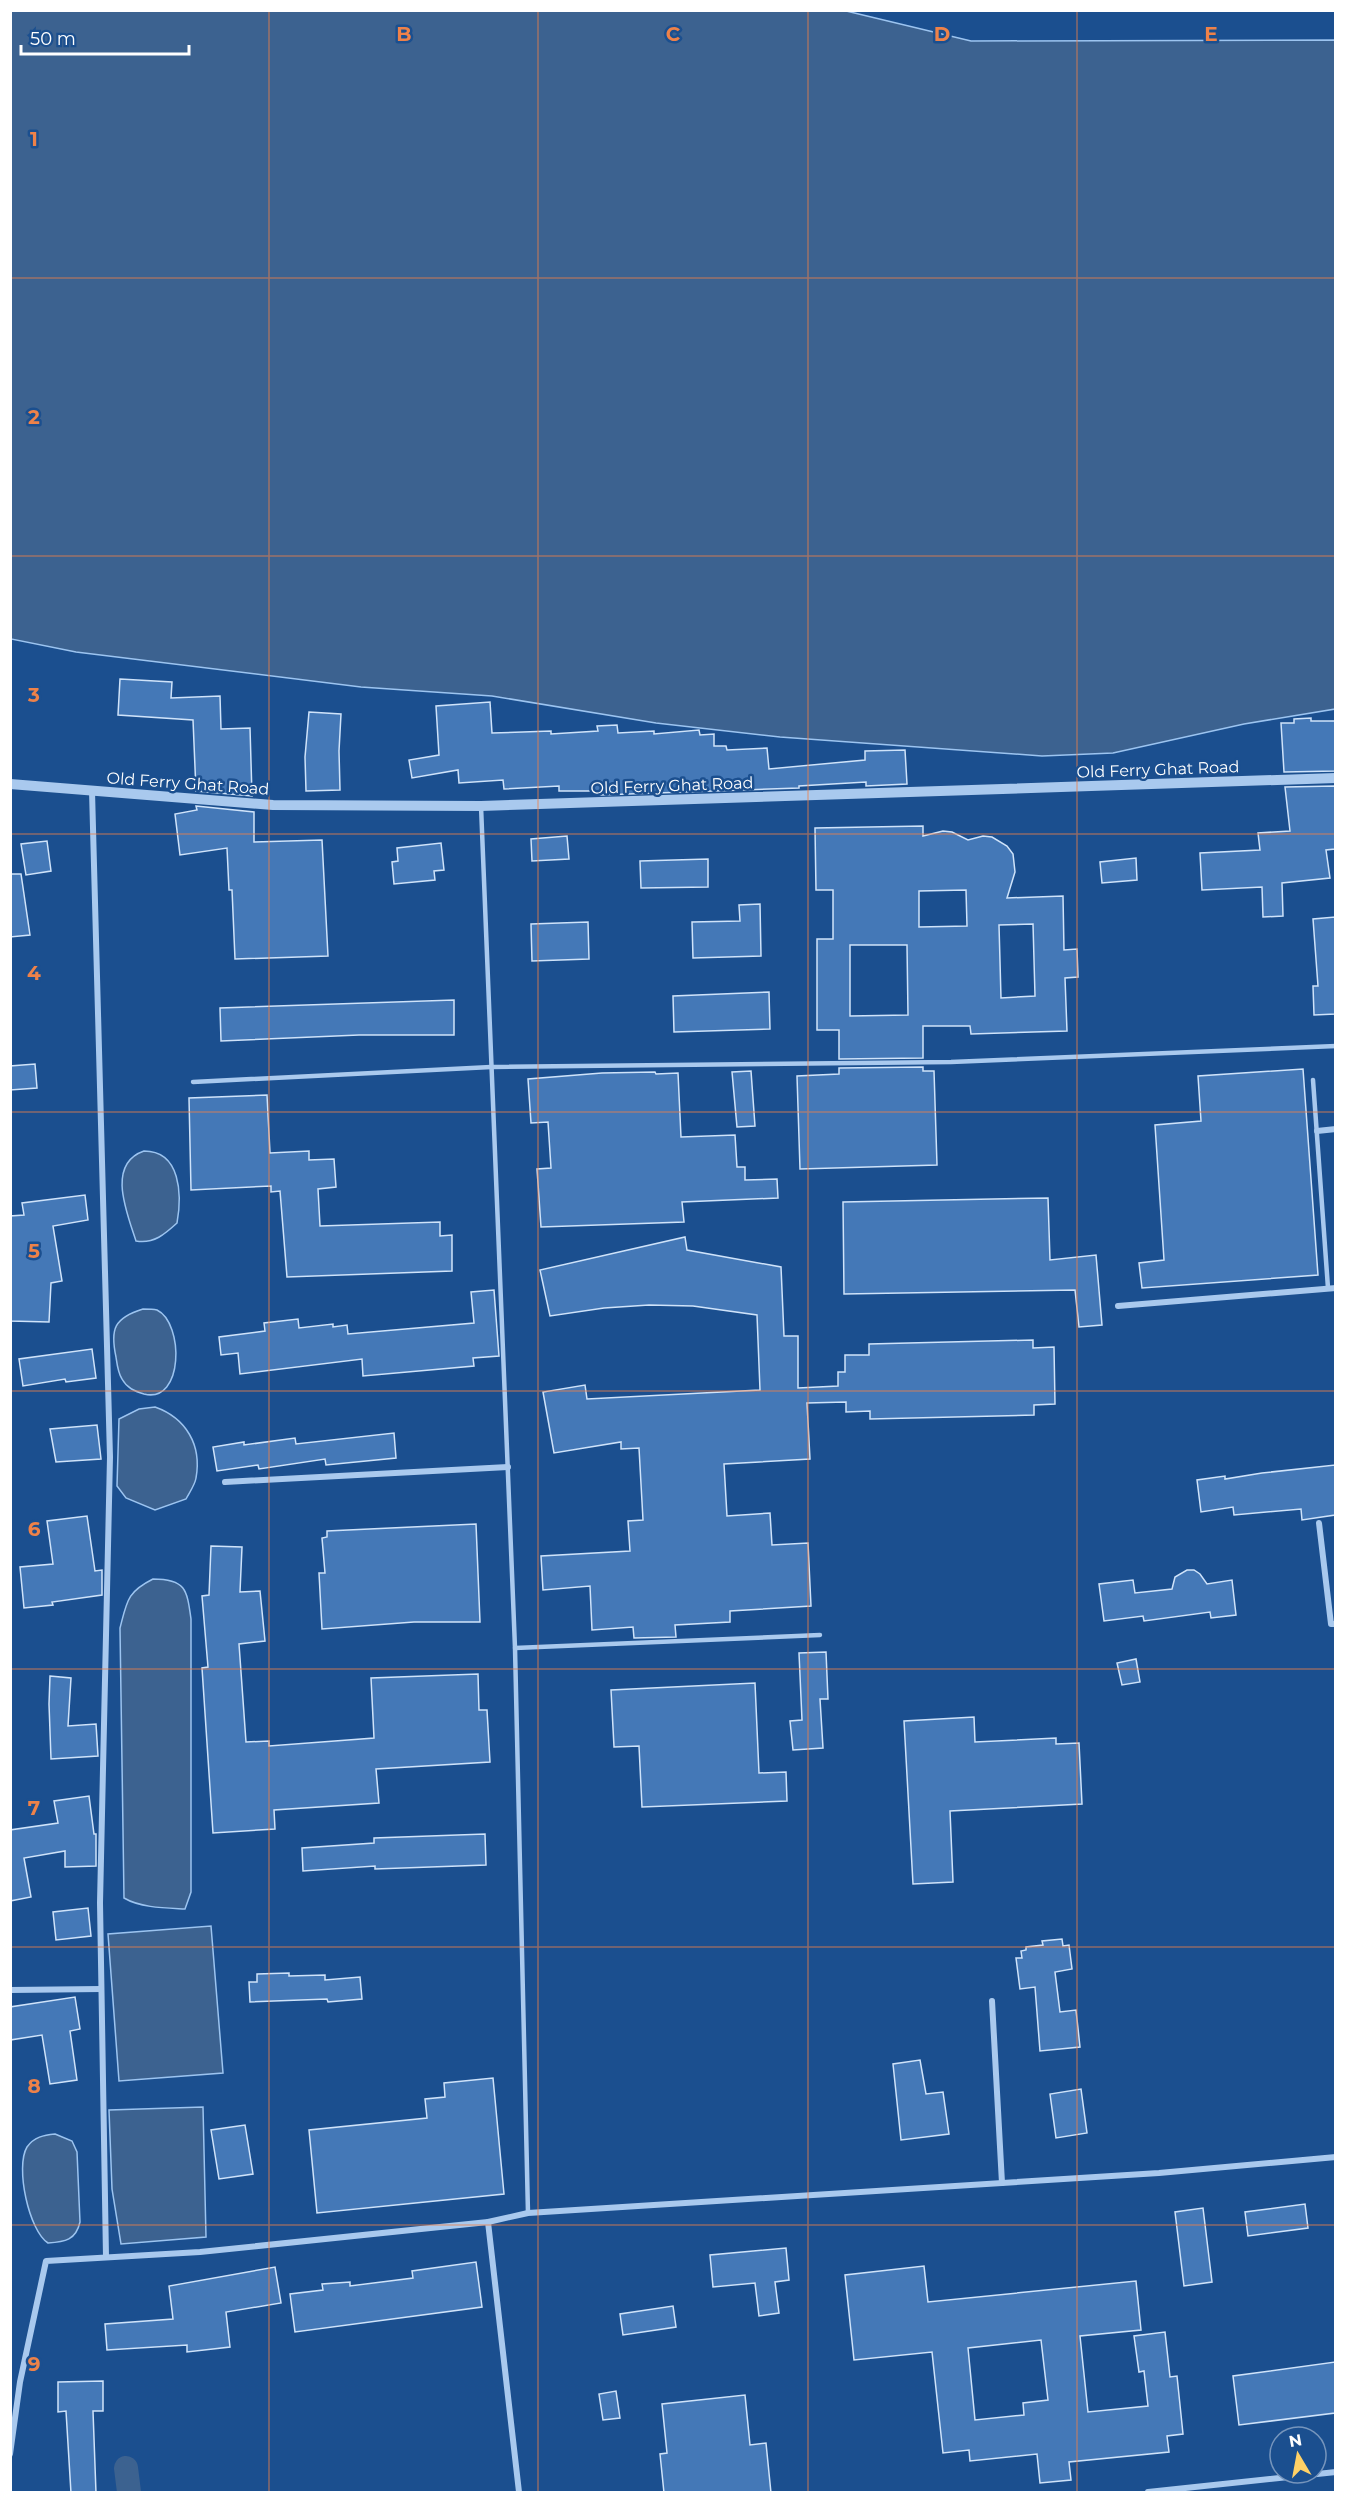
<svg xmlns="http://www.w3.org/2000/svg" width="1346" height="2503" viewBox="0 0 1346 2503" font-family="Montserrat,sans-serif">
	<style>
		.water { fill: #3c6290; stroke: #9cc4f0; stroke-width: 1.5 }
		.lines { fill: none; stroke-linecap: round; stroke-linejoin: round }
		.canal { stroke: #3c6290; stroke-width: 24 }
		.building { fill: #4478b7; stroke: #cfe3fa; stroke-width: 1.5; fill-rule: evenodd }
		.service { stroke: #a9c9ee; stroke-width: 4.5 }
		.minor { stroke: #a9c9ee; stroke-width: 6 }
		.tertiary { stroke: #a9c9ee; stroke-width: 10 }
		.grid { fill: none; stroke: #ee8249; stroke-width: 1.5; stroke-opacity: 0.55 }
		.labels { text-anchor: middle; stroke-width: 5; stroke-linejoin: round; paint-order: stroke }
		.street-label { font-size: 16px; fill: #fff; stroke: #1b4f8f }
		.grid-label { font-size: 20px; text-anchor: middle; font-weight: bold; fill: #ee8249; stroke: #1b4f8f; stroke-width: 5; stroke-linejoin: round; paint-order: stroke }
	</style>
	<rect width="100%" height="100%" fill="#1b4f8f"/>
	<g class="water">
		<path d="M842 10 971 41 1335 40V709L1244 724 1113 753 1042 756 780 737 656 723 492 696 361 687 76 652 11 639V11Z"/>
		<path d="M144 1151C181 1151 182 1195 177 1223 165 1234 154 1244 136 1241 127 1213 106 1164 144 1151Z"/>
		<path d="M143 1309C147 1309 153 1309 157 1310 184 1323 184 1404 144 1394 134 1391 127 1388 122 1379 118 1373 117 1364 116 1357 110 1329 114 1318 143 1309Z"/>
		<path d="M155 1407C186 1418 202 1445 196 1478 195 1485 189 1493 186 1499L155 1510 126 1498 117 1486 119 1419 139 1409Z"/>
		<path d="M153 1579C186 1579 187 1590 191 1619V1892L185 1909C166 1908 141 1908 124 1898L120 1628C127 1601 127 1592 153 1579Z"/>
		<path d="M211 1926 223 2073 119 2081 108 1934Z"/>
		<path d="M203 2107 206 2237 121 2244 112 2189 109 2110Z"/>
		<path d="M55 2134 72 2141 77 2152 80 2222C76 2240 65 2242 48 2243 29 2231 15 2167 27 2147 34 2137 44 2135 55 2134Z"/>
	</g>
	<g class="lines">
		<path class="canal" d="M126 2468 129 2492"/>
	</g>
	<g class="building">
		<path d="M120 679 172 682 171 698 220 696 221 729 250 728 252 796 196 791 193 720 118 715Z"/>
		<path d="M490 702 492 733 551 731V734L598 731 597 726 617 725 618 733 654 731V734L699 730 700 735 714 734V746H726L727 750 767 748 769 769 865 760V751L905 750 907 784 866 786V782L799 786V788L600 795V791H559V786L504 789 503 780 459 783 458 770 412 778 409 760 439 755 436 706Z"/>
		<path d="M309 712 341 714 339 751 340 790 306 791 305 757Z"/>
		<path d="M1311 718V721H1335V771L1284 772 1281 723H1294V719Z"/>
		<path d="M1335 786V849L1326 850 1330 878 1282 883 1283 916 1263 917 1262 887 1202 890 1200 853 1260 850 1258 833 1290 831 1285 787Z"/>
		<path d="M196 806 254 812V842L322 840 328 956 235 959 232 890H229L227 848 180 855 175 814 197 810Z"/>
		<path d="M923 826V836L943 831 952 832 968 840 983 836 992 837 1007 846 1013 854 1015 872 1007 898 1063 896 1064 950 1077 949 1078 977 1065 978 1067 1031 971 1034 970 1026H923V1058L839 1059V1030H817V939H833V890H816L815 828ZM966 890 967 926 919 927V891ZM1033 924 1035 996 1001 998 999 925ZM850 945H907L908 1015 850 1016Z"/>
		<path d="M567 836 569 859 532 861 531 839Z"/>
		<path d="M47 841 51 871 26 875 21 844Z"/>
		<path d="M441 843 444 870 434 871 435 880 394 884 392 862 398 861 397 848Z"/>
		<path d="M1136 858 1137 880 1102 883 1100 862Z"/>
		<path d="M708 859V887L641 888 640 861Z"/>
		<path d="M10 874H21L30 935 10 937Z"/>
		<path d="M760 904 761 956 693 958 692 922 740 921 739 905Z"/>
		<path d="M1335 917V1014L1314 1015 1313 986H1318L1313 919Z"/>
		<path d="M588 922 589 959 532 961 531 924Z"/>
		<path d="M769 992 770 1029 674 1032 673 996Z"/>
		<path d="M454 1000V1035H359L221 1041 220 1008Z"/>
		<path d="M35 1064 37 1088 10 1090V1066Z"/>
		<path d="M923 1067V1071H934L937 1165 800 1169 797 1076 839 1074V1068Z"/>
		<path d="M1303 1069 1318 1275 1142 1288 1139 1263 1164 1260 1155 1125 1201 1121 1198 1076Z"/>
		<path d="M751 1071 755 1126 737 1127 732 1072Z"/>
		<path d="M655 1072 656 1074 678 1073 681 1137 735 1135 737 1167H745V1180L777 1179 778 1198 682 1202 684 1222 541 1227 537 1169 551 1168 548 1122 531 1123 528 1079 602 1073Z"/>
		<path d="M267 1095 270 1153 309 1151V1160L334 1159 336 1187 318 1189 320 1226 440 1222V1236L452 1235V1271L287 1277 280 1191 271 1192V1186L191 1190 189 1098Z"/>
		<path d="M85 1195 88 1220 53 1226 62 1281 51 1283 49 1322 10 1321V1216L24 1215 22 1203Z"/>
		<path d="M1048 1198 1050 1260 1096 1255 1102 1325 1079 1327 1075 1290 844 1294 843 1202Z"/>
		<path d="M685 1237 687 1250 781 1267 784 1336H798V1388L838 1386V1372H845V1355H869V1344L1033 1340V1348L1054 1347 1055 1404 1034 1405V1415L870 1419V1411L846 1412V1402L807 1403 810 1459 724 1464 727 1516 770 1513 772 1545 808 1543 811 1606 730 1611V1622L675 1625 676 1637 634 1638 633 1627 592 1630 590 1586 543 1590 541 1556 630 1551 628 1521 643 1520 639 1448 621 1449V1442L554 1453 543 1392 585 1385 587 1399 760 1390 757 1315 693 1306 649 1305 604 1308 550 1316 540 1270Z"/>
		<path d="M494 1290 499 1356 473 1358 474 1366 363 1376 362 1359 240 1374 238 1353 221 1355 219 1337 265 1331 264 1323 298 1319 299 1328 333 1324V1327L347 1325 348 1334 474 1323 471 1292Z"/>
		<path d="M92 1349 96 1378 66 1382 65 1379 23 1386 19 1359Z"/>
		<path d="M97 1425 101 1459 56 1462 50 1429Z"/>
		<path d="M394 1433 396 1458 326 1465 325 1459 259 1469 258 1465 217 1471 213 1447 244 1442V1445L295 1438 296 1444Z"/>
		<path d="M1335 1465V1515L1302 1520 1301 1509 1234 1515 1233 1507 1201 1512 1197 1480 1225 1476V1479L1262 1473Z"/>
		<path d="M87 1516 95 1571 102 1570V1595L52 1602 53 1605 24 1608 20 1567 53 1564 47 1521Z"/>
		<path d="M476 1524 480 1622H414L322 1629 319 1573H325L322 1538 327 1537V1531Z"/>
		<path d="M211 1546 242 1547 240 1592 260 1591 265 1641 239 1644 246 1742 269 1741V1746L374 1738 371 1678 478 1674 479 1710H487L490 1762 376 1769 379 1803 274 1810 275 1829 213 1833 202 1668 208 1667 202 1596 209 1595Z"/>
		<path d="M1187 1570H1194L1200 1574 1207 1584 1232 1580 1236 1615 1211 1618 1210 1612 1144 1621 1143 1616 1104 1621 1099 1584 1133 1580 1135 1593 1172 1589 1175 1577Z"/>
		<path d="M826 1652 828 1699H820L823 1748 793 1750 790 1721 802 1720 799 1653Z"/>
		<path d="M1136 1659 1140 1682 1122 1685 1117 1663Z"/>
		<path d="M50 1676 71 1678 68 1726 96 1724 98 1756 51 1759 49 1704Z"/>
		<path d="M755 1683 759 1773 786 1772 787 1801 642 1807 639 1746 614 1747 611 1690Z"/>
		<path d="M974 1717 975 1742 1056 1738V1744L1079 1743 1082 1804 950 1811 953 1882 913 1884 904 1721Z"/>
		<path d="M89 1796 94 1834H96V1866L65 1867V1851L24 1858 31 1897 10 1901V1830L58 1823 54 1801Z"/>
		<path d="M485 1834 486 1865 375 1869V1866L303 1871 302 1848 374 1843V1838Z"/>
		<path d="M88 1908 91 1936 56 1940 53 1912Z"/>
		<path d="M1062 1939 1063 1946 1069 1945 1072 1969 1055 1972 1060 2012 1076 2010 1080 2047 1040 2051 1035 1987 1020 1989 1016 1958H1022L1021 1951 1026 1950V1947L1043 1945 1042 1941Z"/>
		<path d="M289 1973V1976L325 1975V1980L360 1977 362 1999 328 2002 327 1999 250 2002 249 1982H257V1974Z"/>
		<path d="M75 1997 80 2029 70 2031 77 2080 50 2084 42 2035 10 2040V2007Z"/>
		<path d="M920 2060 926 2094 943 2092 949 2134 901 2140 893 2064Z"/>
		<path d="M493 2078 504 2194 317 2213 309 2130 427 2118 425 2099 445 2097 444 2083Z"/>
		<path d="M1081 2089 1087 2133 1056 2138 1050 2094Z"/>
		<path d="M245 2125 253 2174 219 2179 211 2130Z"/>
		<path d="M1305 2204 1308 2228 1248 2236 1245 2212Z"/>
		<path d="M1203 2208 1212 2282 1184 2286 1175 2212Z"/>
		<path d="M786 2248 789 2280 775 2282 779 2313 759 2316 755 2283 713 2287 710 2255Z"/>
		<path d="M476 2262 482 2307 295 2332 290 2294 323 2290 322 2284 350 2282V2286L413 2278 412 2271Z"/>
		<path d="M924 2266 928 2302 1136 2281 1141 2330 1080 2336 1088 2412 1148 2406 1144 2371 1139 2372 1134 2336 1165 2332 1170 2377 1177 2376 1183 2434 1167 2436 1169 2452 1069 2462 1071 2480 1040 2483 1037 2454 970 2461 969 2450 943 2453 932 2352 854 2360 845 2275ZM1041 2340 1048 2400 1023 2403 1024 2415 975 2420 968 2348Z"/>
		<path d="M275 2267 281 2303 226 2312 230 2347 187 2352V2345L107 2350 105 2324 173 2319 169 2286Z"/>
		<path d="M673 2306 676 2327 623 2335 620 2314Z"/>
		<path d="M1335 2362V2413L1239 2425 1233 2376Z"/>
		<path d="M103 2381V2411H93L96 2493H71L66 2411 58 2412V2382Z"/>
		<path d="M616 2391 620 2418 603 2420 599 2394Z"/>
		<path d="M745 2395 750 2445 766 2443 771 2493H664L660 2454 667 2453 662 2404Z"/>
	</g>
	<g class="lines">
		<g class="service">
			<path d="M481 806 515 1648 528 2213"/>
			<path d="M1313 1080 1328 1288"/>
			<path d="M193 1082 491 1067 951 1062 1336 1046"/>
			<path d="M515 1648 820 1635"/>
		</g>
		<g class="minor">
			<path d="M92 791 110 1457 100 1903 106 2257"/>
			<path d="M1317 1131 1336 1129"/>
			<path d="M1118 1306 1336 1288"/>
			<path d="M225 1482 508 1467"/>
			<path d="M1319 1523 1331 1624H1336"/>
			<path d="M10 1990 101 1989"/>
			<path d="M992 2001 1002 2183"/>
			<path d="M488 2222 519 2492"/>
			<path d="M10 2454 20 2382 46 2261 200 2252 488 2222 528 2213 1159 2173 1336 2157"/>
			<path d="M1148 2492 1336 2472"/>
		</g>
		<path class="tertiary" d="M10 784 273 805 481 806 1336 778"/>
	</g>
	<path class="grid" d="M269 10V2492M538 10V2492M808 10V2492M1077 10V2492M10 278H1336M10 556H1336M10 834H1336M10 1112H1336M10 1391H1336M10 1669H1336M10 1947H1336M10 2225H1336"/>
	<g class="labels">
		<g class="street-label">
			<text transform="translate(1158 769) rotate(-2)" y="6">Old Ferry Ghat Road</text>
			<text transform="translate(188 783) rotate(4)" y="6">Old Ferry Ghat Road</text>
			<text transform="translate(672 785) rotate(-2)" y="6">Old Ferry Ghat Road</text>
		</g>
	</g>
	<g class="grid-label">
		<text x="404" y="41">B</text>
		<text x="673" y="41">C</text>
		<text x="942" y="41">D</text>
		<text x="1211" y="41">E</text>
		<text x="34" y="146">1</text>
		<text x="34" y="424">2</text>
		<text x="34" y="702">3</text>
		<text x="34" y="980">4</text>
		<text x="34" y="1258">5</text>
		<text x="34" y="1536">6</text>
		<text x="34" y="1815">7</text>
		<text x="34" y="2093">8</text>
		<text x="34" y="2371">9</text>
	</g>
	<rect width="1346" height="2503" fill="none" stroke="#ffffff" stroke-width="24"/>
	<g transform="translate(1298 2455) rotate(350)"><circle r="28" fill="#1b4f8f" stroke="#7695bc" stroke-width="1.5"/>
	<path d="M0-4.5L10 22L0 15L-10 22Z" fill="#ffd166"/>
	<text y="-9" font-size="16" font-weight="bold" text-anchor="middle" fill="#ffffff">N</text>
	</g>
	<path d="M21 45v9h168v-9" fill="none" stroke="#ffffff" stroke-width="3"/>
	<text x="30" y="45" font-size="18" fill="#ffffff" stroke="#1b4f8f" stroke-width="4.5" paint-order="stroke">50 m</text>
</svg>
